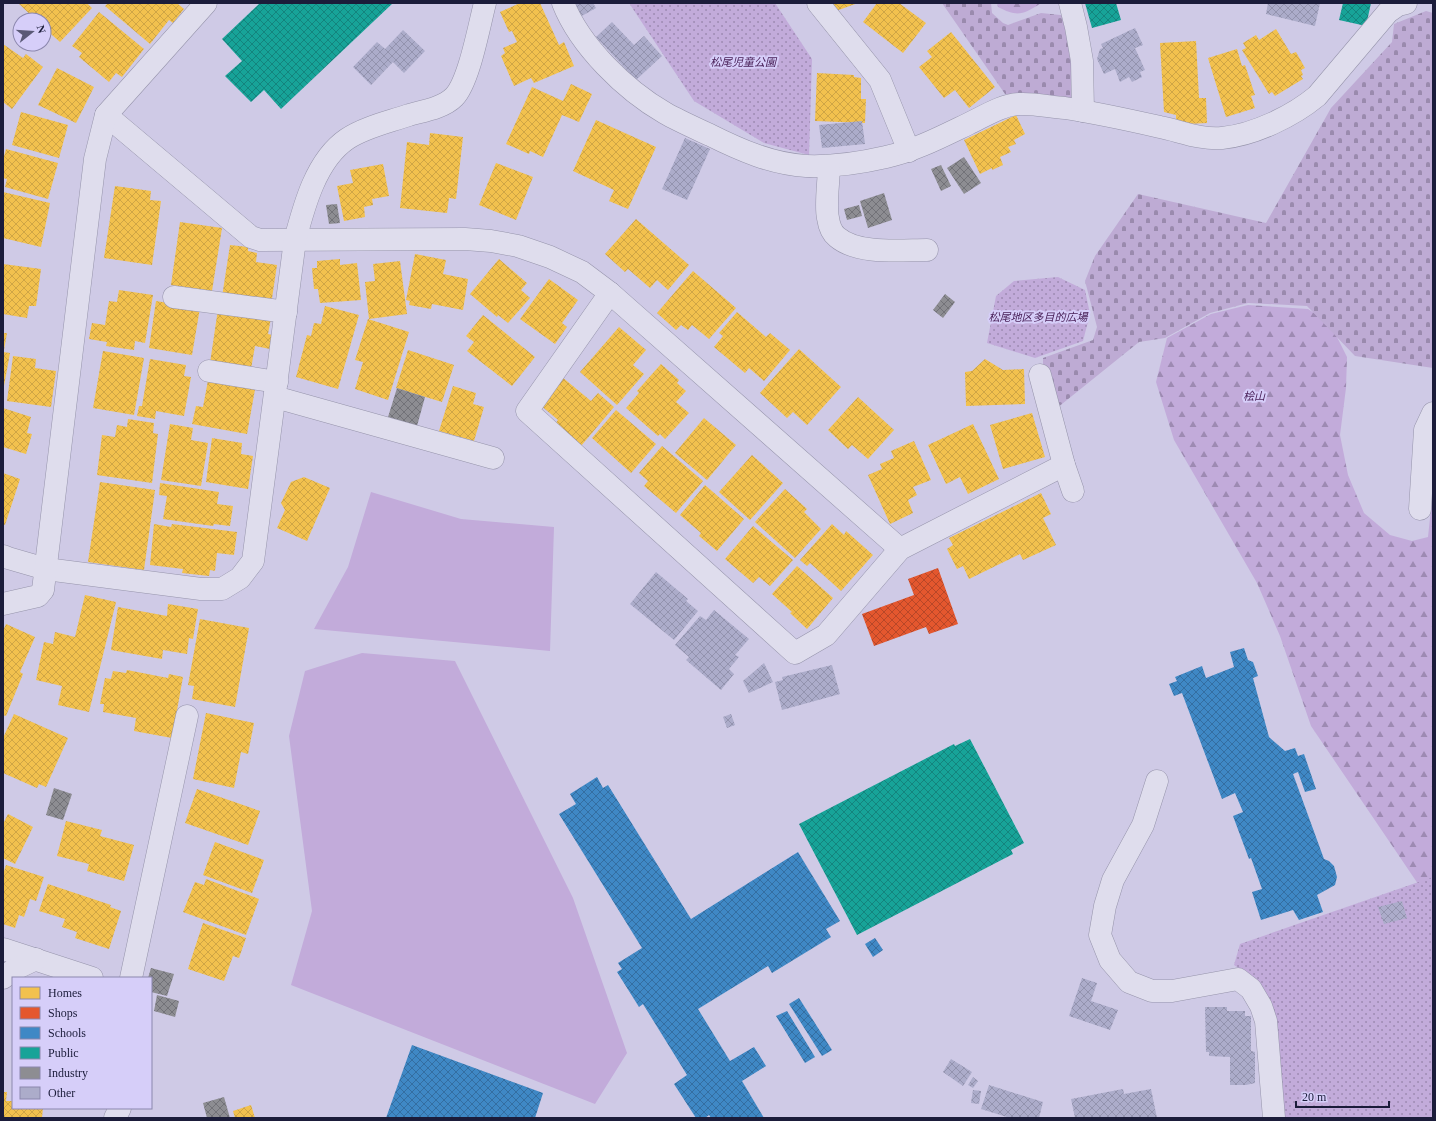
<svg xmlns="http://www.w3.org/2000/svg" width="1436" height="1121" viewBox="0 0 1436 1121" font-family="'Times New Roman','Noto Sans JP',serif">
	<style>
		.forest { fill: url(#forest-firs) }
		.cemetery { fill: url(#cemetery-stones) }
		.park { fill: url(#park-dots) }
		.garden { fill: #c2abda }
		.homes { fill: url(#homes-cross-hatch) }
		.shops { fill: url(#shops-cross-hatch) }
		.schools { fill: url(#schools-cross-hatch) }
		.public { fill: url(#public-cross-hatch) }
		.industry { fill: url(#industry-cross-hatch) }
		.building { fill: url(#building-cross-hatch) }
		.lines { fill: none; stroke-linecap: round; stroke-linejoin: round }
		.minor-casing { stroke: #9694ab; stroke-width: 23 }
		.minor { stroke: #dfdded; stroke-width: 22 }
		.labels { text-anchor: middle; stroke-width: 4; stroke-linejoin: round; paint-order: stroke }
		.park-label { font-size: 11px; font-style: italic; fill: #492058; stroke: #d6cef9 }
	</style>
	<defs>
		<pattern id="forest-firs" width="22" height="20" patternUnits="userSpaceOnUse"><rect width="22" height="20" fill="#c2abda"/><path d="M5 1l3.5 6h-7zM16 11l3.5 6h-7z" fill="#9d8ab2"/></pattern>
		<pattern id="cemetery-stones" width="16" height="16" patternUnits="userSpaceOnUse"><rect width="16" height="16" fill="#beabd4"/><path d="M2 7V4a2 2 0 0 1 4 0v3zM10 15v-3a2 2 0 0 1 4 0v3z" fill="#9a8aad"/></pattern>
		<pattern id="park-dots" width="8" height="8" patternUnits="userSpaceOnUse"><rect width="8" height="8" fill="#c2abda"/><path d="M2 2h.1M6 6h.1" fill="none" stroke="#9d8ab2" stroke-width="1.8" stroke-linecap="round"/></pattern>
		<pattern id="homes-cross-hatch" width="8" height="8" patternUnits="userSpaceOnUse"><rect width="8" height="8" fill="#f2c14e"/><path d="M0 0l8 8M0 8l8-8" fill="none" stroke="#cfa545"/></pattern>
		<pattern id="shops-cross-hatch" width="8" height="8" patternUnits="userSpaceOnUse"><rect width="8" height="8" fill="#e4572e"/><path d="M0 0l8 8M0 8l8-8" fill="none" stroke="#b84728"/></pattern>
		<pattern id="schools-cross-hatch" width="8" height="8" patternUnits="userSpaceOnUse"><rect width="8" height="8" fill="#3f88c5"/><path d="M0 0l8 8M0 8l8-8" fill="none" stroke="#346ea1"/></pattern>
		<pattern id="public-cross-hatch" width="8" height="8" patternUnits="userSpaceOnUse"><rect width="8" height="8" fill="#17a398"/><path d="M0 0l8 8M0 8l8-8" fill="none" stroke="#14847d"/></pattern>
		<pattern id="industry-cross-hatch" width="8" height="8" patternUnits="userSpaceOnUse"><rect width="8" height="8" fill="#8d8d92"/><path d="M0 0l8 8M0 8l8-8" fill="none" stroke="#727278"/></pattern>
		<pattern id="building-cross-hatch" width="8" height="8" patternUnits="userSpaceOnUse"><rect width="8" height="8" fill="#acacca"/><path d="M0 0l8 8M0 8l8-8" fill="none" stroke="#9393ae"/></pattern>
	</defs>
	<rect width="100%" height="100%" fill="#cfcae6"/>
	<g class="forest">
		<path d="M997 3H1041C1023 15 1017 17 998 7Z"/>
		<path d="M1248 305 1308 309 1330 323 1347 357 1346 388 1340 435 1348 475 1364 513 1390 535 1412 541 1428 537 1432 499 1433 466V906L1311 726 1280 636 1257 583 1174 440 1156 382 1167 338 1211 314Z"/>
	</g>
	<g class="cemetery">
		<path d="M942 3H991L992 13 1003 23 1008 25 1041 13 1070 16 1079 100 1005 94Z"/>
		<path d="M1426 11 1433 13V368L1355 356 1307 306 1248 303 1210 313 1165 338 1139 342 1057 408 1043 375V358L1093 340 1097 327 1085 281 1095 256 1138 194 1266 223 1331 108 1392 42 1394 24Z"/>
	</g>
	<g class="park">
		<path d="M629 3H775L812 59 809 155 764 143 694 101Z"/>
		<path d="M1058 277 1085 290 1090 314 1083 341 1035 358 987 343 996 296 1014 281Z"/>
		<path d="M1433 877V1118H1284L1273 1006 1259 982 1234 965 1240 944Z"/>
	</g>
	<g class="garden">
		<path d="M371 492 461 519 554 527 550 651 314 629 348 567Z"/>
		<path d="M362 653 455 661 573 898 627 1053 595 1104 291 985 312 911 289 736 305 671Z"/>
	</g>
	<g class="homes">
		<path d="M18 3H87L92 8 60 42 44 28V20H36Z"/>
		<path d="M108 3H177L184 9 173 23 169 20 150 44 105 6Z"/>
		<path d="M520 3H540L559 45 564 42 574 66 534 83 531 78 514 86 501 56 505 53 503 48 517 42 512 31 509 32 500 12Z"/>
		<path d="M830 3H858L836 11Z"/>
		<path d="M877 3H899L926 23 903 53 863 22Z"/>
		<path d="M99 12 144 49 122 77 116 73 109 82 79 57 82 53 72 46Z"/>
		<path d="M1276 29 1291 54 1296 52 1305 68 1301 70 1303 75 1301 76 1303 79 1275 96 1272 92 1269 94 1242 50 1246 48 1243 43 1256 35 1259 40Z"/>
		<path d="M951 32 995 87 969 108 955 90 944 98 919 67 932 57 927 51Z"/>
		<path d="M1196 41 1199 98H1206L1207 123 1188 124 1176 120V115L1164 112 1160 43Z"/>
		<path d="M3 44 23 58 26 54 43 67 12 109 3 102Z"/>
		<path d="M1237 49 1242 66 1245 65 1255 95 1251 96 1255 108 1226 117 1208 58Z"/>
		<path d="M57 68 94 87 76 123 38 105Z"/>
		<path d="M817 73 854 75V77L861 78V99H866L865 123 815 121Z"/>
		<path d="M571 84 592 94 579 122 562 115 543 157 530 151 529 154 506 144 532 87 563 101Z"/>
		<path d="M21 112 68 125 59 158 12 145Z"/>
		<path d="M1016 115 1025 134 1014 140 1016 144 1008 147 1011 152 1000 157 1003 165 992 170V168L980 174 964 140Z"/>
		<path d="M596 120 656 147 628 209 609 201 614 190 573 171Z"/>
		<path d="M430 133 463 137 456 199 449 198 447 213 400 208 407 142 429 145Z"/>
		<path d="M6 149 58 163 48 199 5 187 7 179 3 178V160Z"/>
		<path d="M496 163 533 177 516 220 479 205Z"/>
		<path d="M383 164 389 196 372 199 373 205 364 207 365 217 344 221 337 186 353 183 350 170Z"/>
		<path d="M115 186 151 191 150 200 161 201 152 265 104 258Z"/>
		<path d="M3 192 50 203 41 247 3 238Z"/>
		<path d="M636 219 689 265 668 290 657 280 650 288 628 269 625 272 605 254Z"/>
		<path d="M180 222 222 228 212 291 171 285Z"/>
		<path d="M230 245 248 247V251L257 253 256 262 277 265 271 305 222 297Z"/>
		<path d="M415 254 446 260 443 274 468 279 463 310 432 304 431 309 409 305 410 301 406 300Z"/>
		<path d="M340 259V265L357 263 361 300 320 303 318 289H314L312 268H317V261Z"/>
		<path d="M499 259 527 283 521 290 530 298 508 323 498 315 497 317 470 294Z"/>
		<path d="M400 261 407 314 369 319 365 282 375 281 373 264Z"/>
		<path d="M3 264 41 269 36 306H29L27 318 3 314Z"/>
		<path d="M693 271 736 308 709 339 692 325 688 330 681 325 676 330 657 313Z"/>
		<path d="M549 279 578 300 562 323 567 327 555 344 520 319Z"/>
		<path d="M119 290 153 295 145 343 135 341 134 350 106 346 107 342 89 339 92 323 105 325 109 301 117 302Z"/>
		<path d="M156 301 200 308 192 355 149 348Z"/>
		<path d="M325 306 359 315 338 389 296 377 307 335 311 336 314 323 321 324Z"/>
		<path d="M218 309 271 318 268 334 272 335 270 349 255 346 251 369 210 363Z"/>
		<path d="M737 312 766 337 770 333 790 350 764 381 749 368 745 373 714 347 723 336 719 333Z"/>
		<path d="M483 315 535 357 512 386 467 351 474 342 466 336Z"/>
		<path d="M368 319 409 332 388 400 355 389 363 362 355 360Z"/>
		<path d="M619 327 646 350 633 365 644 374 617 405 580 372Z"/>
		<path d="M3 333H7L4 350H3Z"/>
		<path d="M799 349 841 387 807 425 793 412 787 418 760 393Z"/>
		<path d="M408 350 454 365 442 402 396 388Z"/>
		<path d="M103 351 144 358 134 415 93 408Z"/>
		<path d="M3 352 10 353 4 386H3Z"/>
		<path d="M13 356 36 359 35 368 56 371 51 407 7 401Z"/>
		<path d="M150 359 186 365 184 376 191 377 184 416 156 411 155 419 137 416 139 406H142Z"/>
		<path d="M985 359 1003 370 1024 369 1025 404 966 406 965 372 972 371Z"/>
		<path d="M661 364 679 380 677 383 686 391 676 402 689 413 665 439 660 434 658 436 626 408 639 393 637 391Z"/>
		<path d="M209 375 256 384 247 434 192 424 196 406 203 407Z"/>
		<path d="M562 377 591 401 598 393 614 407 581 446 555 424 558 420 539 404Z"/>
		<path d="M453 386 476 393 473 404 484 407 474 441 439 431Z"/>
		<path d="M858 397 894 430 868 459 852 445 848 449 828 430Z"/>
		<path d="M3 408 31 417 27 433 32 434 26 454 3 447Z"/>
		<path d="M616 410 656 444 631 473 592 438Z"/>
		<path d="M1032 413 1045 457 1003 469 990 425Z"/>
		<path d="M704 418 736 445 707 480 675 453Z"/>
		<path d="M128 419 154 423 153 433 158 434 152 483 97 475 102 435 115 437 117 425 127 427Z"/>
		<path d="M170 424 193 428 191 440 208 443 201 486 161 480Z"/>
		<path d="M973 424 999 479 968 494 960 477 946 484 928 445Z"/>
		<path d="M212 438 242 443 241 454 253 456 248 489 206 482Z"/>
		<path d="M914 441 931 480 913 487 917 495 908 500 913 513 890 524 868 475 882 469 880 464 894 458 891 451Z"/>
		<path d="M662 446 703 481 676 513 644 486 648 481 639 473Z"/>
		<path d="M752 455 783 483 750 520 719 492Z"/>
		<path d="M3 473 20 479 5 525 3 524Z"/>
		<path d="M304 477 330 488 307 541 277 528 285 510 281 503 291 482Z"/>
		<path d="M100 482 155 490 144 570 88 562Z"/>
		<path d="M160 483 219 492 217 504 233 506 230 526 214 524 213 526 163 519 167 496 159 495Z"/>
		<path d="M705 485 744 519 717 551 699 536 701 533 680 515Z"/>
		<path d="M785 489 807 509 804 512 821 529 795 558 755 522Z"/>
		<path d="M1041 493 1051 514 1043 518 1056 545 1023 560 1020 554 969 579 963 566 957 569 947 549 953 545 949 538Z"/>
		<path d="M154 524 171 527 172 524 237 532 234 555 217 553 215 571 210 570 209 576 182 573 183 569 150 565Z"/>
		<path d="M832 524 844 535 846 531 873 555 841 591 810 563 807 566 800 560Z"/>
		<path d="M753 526 793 560 770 586 759 577 753 583 725 559Z"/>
		<path d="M797 566 833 598 807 629 790 613 792 612 772 594Z"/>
		<path d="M85 595 116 602 89 712 58 705 62 686 36 680 44 642 53 644 55 632 75 637Z"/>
		<path d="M168 604 198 609 193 639 189 638 187 654 163 650 162 659 111 650 118 607 167 616Z"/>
		<path d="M200 619 249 628 235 707 192 699 194 686 188 685Z"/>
		<path d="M6 624 35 637 20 672 23 674 6 716 3 715V631Z"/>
		<path d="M127 670 168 678 169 674 183 677 172 738 134 731 136 718 103 712 104 704H100L105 678 111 679 113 671 126 673Z"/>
		<path d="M206 713 254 723 248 754 241 752 234 788 193 779Z"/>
		<path d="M14 714 68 738 46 787 39 784 37 788 3 773V738Z"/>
		<path d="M197 789 260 811 248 845 185 823Z"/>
		<path d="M8 814 33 827 15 864 3 858V824Z"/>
		<path d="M66 821 102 830 100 836 134 845 124 881 87 871 89 864 57 856Z"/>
		<path d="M215 842 264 860 252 893 203 875Z"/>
		<path d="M6 865 44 877 36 901 30 899 24 917 19 915 15 928 3 924V871H4Z"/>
		<path d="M206 879 259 899 246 935 183 912 195 882 204 885Z"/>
		<path d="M48 884 111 905 110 907 121 911 109 949 75 938 77 932 62 927 65 919 39 911Z"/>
		<path d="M203 923 246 938 239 958 233 956 224 981 188 969Z"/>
		<path d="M3 1092H7L6 1101H13V1108H43L42 1118H3Z"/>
		<path d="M251 1105 255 1118H235L233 1111Z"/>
	</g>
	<path class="shops" d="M938 568 958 624 929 634 926 627 874 646 862 614 914 595 908 579Z"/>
	<g class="schools">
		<path d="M1244 648 1248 660 1253 662 1258 676 1253 678 1269 737 1285 751 1295 748 1298 756 1304 754 1316 789 1305 792 1298 772 1293 774 1324 859 1329 861 1334 866 1337 877 1335 885 1317 895 1323 912 1299 920 1293 910 1261 920 1252 892 1262 889 1251 858 1249 859 1233 816 1243 812 1235 793 1222 799 1182 693 1174 696 1169 684 1177 681 1175 677 1202 666 1206 678 1234 667 1230 652Z"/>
		<path d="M597 777 603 788 608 785 691 919 798 852 840 921 826 929 831 937 772 973 768 966 698 1009 730 1061 754 1047 766 1066 742 1081 764 1118H711L709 1115 705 1118H696L674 1084 687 1075 643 1004 639 1007 617 972 622 969 618 963 642 948 559 814 576 804 570 794Z"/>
		<path d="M875 938 883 950 873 957 865 944Z"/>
		<path d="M799 998 832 1050 822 1056 789 1004Z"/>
		<path d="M787 1011 815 1057 805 1063 776 1016Z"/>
		<path d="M412 1045 543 1093 535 1118H386Z"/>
	</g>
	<g class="public">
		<path d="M260 3H393L281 109 264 90 251 102 225 76 242 61 222 39Z"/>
		<path d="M1085 3H1116L1121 20 1092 28Z"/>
		<path d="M1343 3H1371L1366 26 1339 20Z"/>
		<path d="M970 739 1024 843 1011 850 1013 854 857 935 799 824 954 744 955 746Z"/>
	</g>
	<g class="industry">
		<path d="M964 157 981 183 964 194 947 168Z"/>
		<path d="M941 165 951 186 941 191 931 169Z"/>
		<path d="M884 193 892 220 868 228 860 201Z"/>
		<path d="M337 204 340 223 329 224 326 205Z"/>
		<path d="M859 205 862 216 847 220 844 209Z"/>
		<path d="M945 294 955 302 943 318 933 310Z"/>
		<path d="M397 388 425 397 417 426 388 417Z"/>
		<path d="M54 788 72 794 63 820 46 815Z"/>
		<path d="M151 968 174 974 167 996 151 992V978H148Z"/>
		<path d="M157 995 179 1001 175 1017 154 1011Z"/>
		<path d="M224 1097 230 1118H207L203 1103Z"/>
	</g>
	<g class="building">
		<path d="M573 3H593L596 8 580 17Z"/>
		<path d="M1268 3H1320L1315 26 1266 14Z"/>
		<path d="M612 22 634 45 644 36 662 56 636 80 596 37Z"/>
		<path d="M1135 28 1143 45 1135 48 1145 70 1140 72 1142 77 1132 82 1129 77 1120 82 1115 69 1104 74 1097 59 1100 49 1103 48 1101 44Z"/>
		<path d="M403 30 425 51 404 73 393 62 371 85 353 67 377 42 385 49Z"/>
		<path d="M862 121 865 144 822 148 819 125Z"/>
		<path d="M685 138 710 149 687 200 662 189Z"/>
		<path d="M656 572 688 599 686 601 698 611 674 640 630 604Z"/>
		<path d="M714 610 749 639 735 655 739 657 729 669 734 674 721 690 686 660 689 657 675 645 700 616 706 620Z"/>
		<path d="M764 663 773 682 749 693 743 681Z"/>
		<path d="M832 665 840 694 782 710 775 682 783 680 782 677Z"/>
		<path d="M731 714 735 725 727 728 723 717Z"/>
		<path d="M1402 901 1407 918 1384 924 1378 907Z"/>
		<path d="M1082 978 1097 983 1091 1001 1118 1010 1110 1030 1069 1016Z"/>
		<path d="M1205 1007H1227V1011H1245V1016H1251V1051L1255 1052V1083L1246 1085H1230V1057L1209 1056V1052H1206Z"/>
		<path d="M951 1059 972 1072 963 1086 943 1072Z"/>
		<path d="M973 1077 978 1081 973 1088 968 1085Z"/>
		<path d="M989 1085 1043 1102 1039 1118H1010L981 1109Z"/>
		<path d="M1123 1089 1124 1094 1151 1089 1157 1118H1075L1071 1099Z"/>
		<path d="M973 1090 981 1091 979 1104 971 1103Z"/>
	</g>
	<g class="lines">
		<g class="minor-casing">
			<g id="minor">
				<path d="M563 3C580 46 625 90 665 113 679 121 695 128 710 135 740 150 772 164 806 166 832 167 860 163 886 157 914 151 941 137 968 124 983 117 1001 105 1019 104 1034 103 1050 107 1065 108 1097 113 1129 120 1160 127 1180 131 1201 140 1222 138 1254 135 1293 116 1317 96L1388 12 1398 5 1406 3"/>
				<path d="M818 3 880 80 909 151"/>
				<path d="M1070 3 1076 27 1082 61 1083 111"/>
				<path d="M106 115 251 237 260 240 465 239 491 241 518 246 550 257 582 272 610 293 900 549"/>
				<path d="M829 166C829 180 825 205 828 218 829 225 832 233 837 237 858 255 901 250 927 250"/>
				<path d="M610 293 527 411 795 653 826 635 900 549 1064 465"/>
				<path d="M174 297 286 312"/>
				<path d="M209 371 277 382"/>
				<path d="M1040 375 1064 465 1073 491"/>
				<path d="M275 397 493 458"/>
				<path d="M1420 509 1425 430 1433 413"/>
				<path d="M3 556 8 558 46 569 201 589H222L240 578 253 561 295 240C304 206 316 160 347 139 365 127 389 122 409 115 423 111 443 108 454 97 469 82 479 26 485 3"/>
				<path d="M3 604 38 596 43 590 95 159 106 115 206 3"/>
				<path d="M1157 781 1143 825 1113 880 1105 906 1100 935 1110 960 1129 982 1152 991H1172L1238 979 1251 989 1261 1006 1266 1021 1274 1118"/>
				<path d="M3 949 92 978"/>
				<path d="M3 978 13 970 36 959"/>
				<path d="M131 978 187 716"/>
				<path d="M115 1118 120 1108"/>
			</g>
		</g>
		<use href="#minor" class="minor"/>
	</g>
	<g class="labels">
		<g class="park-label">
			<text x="743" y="66">松尾児童公園</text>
			<text x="1038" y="321">松尾地区多目的広場</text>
			<text x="1254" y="400">桧山</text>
		</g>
	</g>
	<rect width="1436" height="1121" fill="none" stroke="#1b1c3a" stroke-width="8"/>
	<rect x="12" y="977" width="140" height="132" fill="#d6cef9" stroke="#8b87ad"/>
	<rect x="20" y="987" width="20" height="12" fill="#f2c14e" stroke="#8b87ad"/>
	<text x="48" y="997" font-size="12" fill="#1b1c3a">Homes</text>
	<rect x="20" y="1007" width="20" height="12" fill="#e4572e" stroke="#8b87ad"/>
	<text x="48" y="1017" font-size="12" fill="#1b1c3a">Shops</text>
	<rect x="20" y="1027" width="20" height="12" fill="#3f88c5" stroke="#8b87ad"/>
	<text x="48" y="1037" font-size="12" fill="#1b1c3a">Schools</text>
	<rect x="20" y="1047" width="20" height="12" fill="#17a398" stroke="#8b87ad"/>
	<text x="48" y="1057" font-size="12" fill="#1b1c3a">Public</text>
	<rect x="20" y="1067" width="20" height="12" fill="#8d8d92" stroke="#8b87ad"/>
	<text x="48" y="1077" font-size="12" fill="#1b1c3a">Industry</text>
	<rect x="20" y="1087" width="20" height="12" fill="#acacca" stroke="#8b87ad"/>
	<text x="48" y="1097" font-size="12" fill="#1b1c3a">Other</text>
	<g transform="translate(32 32) rotate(73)"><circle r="19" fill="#d6cef9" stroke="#8b87ad"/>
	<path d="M0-3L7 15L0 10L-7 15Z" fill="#5a5976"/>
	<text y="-6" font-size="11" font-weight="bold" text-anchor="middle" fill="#1b1c3a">N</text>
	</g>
	<path d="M1296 1101v6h93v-6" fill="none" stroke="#1b1c3a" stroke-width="2"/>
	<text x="1302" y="1101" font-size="12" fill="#1b1c3a" stroke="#d6cef9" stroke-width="3" paint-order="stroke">20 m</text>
</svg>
